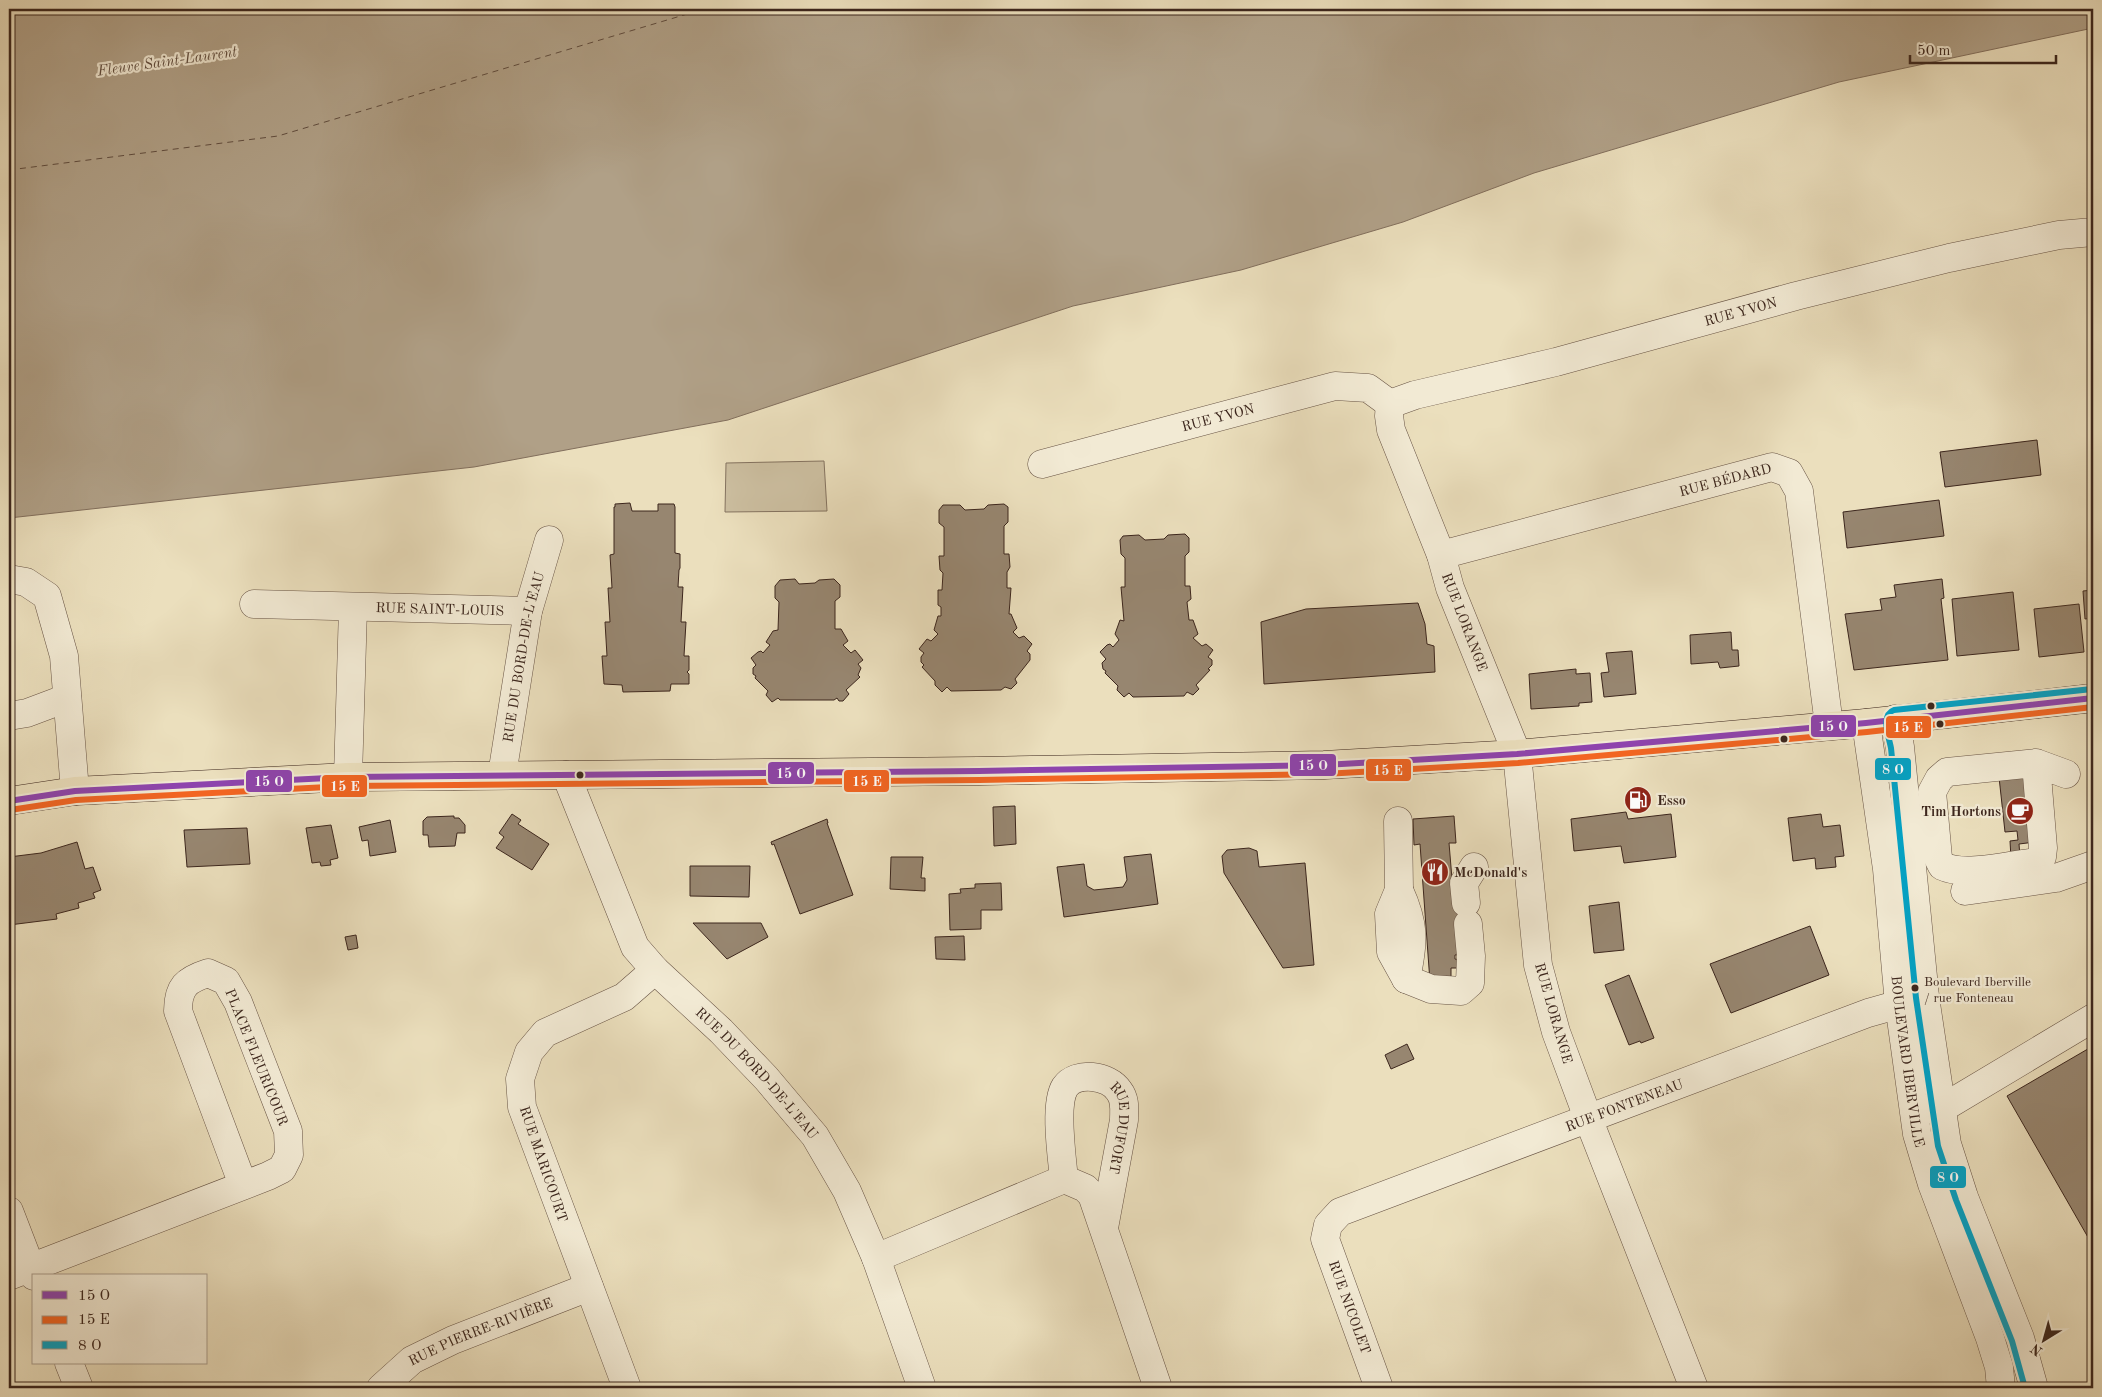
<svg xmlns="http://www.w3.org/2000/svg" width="2102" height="1397" viewBox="0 0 2102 1397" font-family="'Old Standard TT',serif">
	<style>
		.green { fill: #cdc0a2; stroke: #847360 }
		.water { fill: #b0a087; stroke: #826f5d }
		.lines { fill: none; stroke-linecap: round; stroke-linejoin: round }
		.ferry { stroke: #5f4b3d; stroke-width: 1; stroke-dasharray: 6 5; stroke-linecap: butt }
		.building { fill: #978670; stroke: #3c261d }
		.minor-casing { stroke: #685445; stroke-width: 29 }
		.major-casing { stroke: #3c261d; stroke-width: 29 }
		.minor { stroke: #f2ead4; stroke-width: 28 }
		.major { stroke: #ebdfbd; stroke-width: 28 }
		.bus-1-casing { stroke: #f2ead4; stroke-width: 10 }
		.bus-2-casing { stroke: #f2ead4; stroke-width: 10 }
		.bus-3-casing { stroke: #f2ead4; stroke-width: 10 }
		.bus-1 { stroke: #8e44ad; stroke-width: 6 }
		.bus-2 { stroke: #f26522; stroke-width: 6 }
		.bus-3 { stroke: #03a2c5; stroke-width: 6 }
		.bus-dot { fill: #3c261d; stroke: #f2ead4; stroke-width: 2 }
		.labels { text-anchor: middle; stroke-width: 4.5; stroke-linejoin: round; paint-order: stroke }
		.bus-label { font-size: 13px; fill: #3c261d; stroke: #f2ead4; text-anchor: start }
		.street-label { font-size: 14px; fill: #3c261d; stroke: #f2ead4 }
		.poi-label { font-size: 14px; font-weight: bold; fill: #3c261d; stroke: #f2ead4; text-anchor: start }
		.water-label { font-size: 15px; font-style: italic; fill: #5f4b3d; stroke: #f2ead4 }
		.line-badge { stroke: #f2ead4; stroke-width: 2 }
		.badge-label { font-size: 14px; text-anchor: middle; font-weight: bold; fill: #fff }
	</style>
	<rect width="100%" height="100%" fill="#ebdfbd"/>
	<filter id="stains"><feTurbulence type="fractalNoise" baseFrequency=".004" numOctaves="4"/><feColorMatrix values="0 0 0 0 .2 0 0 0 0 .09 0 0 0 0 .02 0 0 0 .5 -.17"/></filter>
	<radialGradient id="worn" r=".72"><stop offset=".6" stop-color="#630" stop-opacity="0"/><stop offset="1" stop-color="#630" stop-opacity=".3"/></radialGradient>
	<path class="green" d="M824 461 827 511 725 512 726 463Z"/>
	<path class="water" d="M9 9H2093V28L1839 82 1534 173 1403 222 1241 270 1073 306 728 420 474 467 9 518Z"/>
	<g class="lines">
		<path class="ferry" d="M9 170 278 136 704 9"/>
	</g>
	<g class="building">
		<path d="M2037 440 2041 475 1945 487 1940 452Z"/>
		<path d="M1939 500 1944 536 1847 548 1843 512Z"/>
		<path d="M630 503 632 511H658V504H674L675 507V553L680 554V568L679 570 678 587H683L681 622H686L684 656H689V670L687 672 689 674V684H671L670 691 623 692 622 685 604 684 602 656H607L605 622H610L608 588H612L610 555 614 554V507H615V504Z"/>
		<path d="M1004 504 1008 507V522L1004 526V554H1009L1010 567 1007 572V588H1011L1009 614H1011L1017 628 1013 632 1019 638 1024 636 1032 644 1027 651 1030 654V660L1015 679 1017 683 1011 689 1005 687 1001 690 951 691 947 687 942 692 935 685V681L922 667 924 665 921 662V657L924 653 919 649 927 639 931 641 938 634 934 630 938 616H941V607L938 605V590H942L943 573 940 570 939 556H944V527L939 523V510L943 505H960L965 510 984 509 988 505Z"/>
		<path d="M1185 534 1189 538V552L1185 556V586H1190L1191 599 1187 602 1189 620H1193L1198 634 1193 638 1202 646 1206 644 1213 650 1208 657 1212 660V665L1208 669 1210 670 1196 685 1199 689 1193 695 1187 692 1184 696 1133 697 1129 693 1124 697 1117 690 1118 686 1105 673 1106 671 1103 669 1102 663 1106 659 1100 652 1107 645 1110 644 1113 647 1119 640 1115 634 1120 620 1124 621 1121 587H1125V558L1121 554 1120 540 1123 536 1139 535 1145 540 1164 539 1168 535Z"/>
		<path d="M795 579 799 584 815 583 819 580 834 579 840 585V597L835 601V629H841L848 641 843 645 851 653 855 650 863 660 858 664 861 668 858 675 860 677 846 690 849 694 843 701H839L837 698 834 700H780L778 698 772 702 766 695 768 691 755 678 756 676 753 674V668L756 665 751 658 758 652 761 651 763 653 770 645 766 642 773 631 778 630 779 602 775 598V586L780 580Z"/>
		<path d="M1942 579 1944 598 1941 599 1948 660 1854 670 1845 614 1882 610 1880 599 1896 597 1894 585Z"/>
		<path d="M2093 590V618L2085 619 2083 591Z"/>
		<path d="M2013 592 2019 650 1957 656 1952 599Z"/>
		<path d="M1418 603 1425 624 1427 644 1434 646 1435 672 1264 684 1261 622 1306 609Z"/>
		<path d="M2079 604 2084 652 2039 657 2034 609Z"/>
		<path d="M1731 632 1732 650H1738L1739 666 1720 668 1718 662 1691 664 1690 635Z"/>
		<path d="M1632 651 1636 694 1604 697 1601 673 1609 672 1606 653Z"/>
		<path d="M1576 669V674L1590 673 1592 702 1579 703V706L1531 709 1529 674Z"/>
		<path d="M2028 774 2035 842 2019 844 2020 857 2011 858 2010 841 2018 840 2017 831 2005 832 1999 777Z"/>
		<path d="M1015 806 1016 844 994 846 993 807Z"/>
		<path d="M1626 812 1628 819 1671 814 1676 857 1624 863 1621 846 1574 851 1571 819Z"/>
		<path d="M512 814 521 820 518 824 549 844 532 870 496 848 504 837 499 833Z"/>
		<path d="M1821 814 1823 827 1840 825 1844 856 1835 857 1836 867 1816 869 1815 858 1793 861 1788 818Z"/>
		<path d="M454 816V818H459L465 825V833H457L455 846 429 847 428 835H423V821L427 817Z"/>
		<path d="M1454 816 1456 843H1449L1454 903 1468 924 1462 954 1455 955V959L1459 960V968H1451V980L1430 982 1420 844 1414 845 1413 819Z"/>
		<path d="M827 819 828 823H827L853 895 800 914 774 844 772 845 771 842Z"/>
		<path d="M390 820 396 852 370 856 368 840 362 841 359 827Z"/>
		<path d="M331 825 338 858 330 860 331 865 321 866 320 862 312 863 306 828Z"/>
		<path d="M247 828 250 864 187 867 184 830Z"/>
		<path d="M77 842 85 869 93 867 101 890 93 893 95 898 78 903 79 908 56 914 57 919 9 925V857L41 853Z"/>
		<path d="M1249 848 1257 851 1259 867 1305 863 1314 965 1283 968 1224 873 1222 856 1227 850Z"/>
		<path d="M1151 854 1158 904 1064 917 1057 867 1084 864 1087 886 1094 890 1123 887 1127 880 1124 857Z"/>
		<path d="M891 857H923L921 878H925V891L890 889Z"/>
		<path d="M690 866H750L749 897 690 896Z"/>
		<path d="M1001 883 1002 910H981V929L950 930 949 894 961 893 960 889 975 888V884Z"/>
		<path d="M1619 902 1624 950 1594 953 1589 906Z"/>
		<path d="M693 923H761L768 937 727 959Z"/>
		<path d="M1810 926 1829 975 1731 1013 1710 964Z"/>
		<path d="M356 935 358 948 348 950 345 937Z"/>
		<path d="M964 936 965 960 936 959 935 937Z"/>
		<path d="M1629 975 1654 1038 1641 1043 1640 1041 1629 1045 1605 985Z"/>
		<path d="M1407 1044 1414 1059 1391 1069 1385 1055Z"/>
		<path d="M2093 1046V1246L2007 1096Z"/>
	</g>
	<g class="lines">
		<g class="minor-casing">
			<g id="minor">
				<path id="s1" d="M1042 464 1335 386 1368 388 1390 404"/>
				<path id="s2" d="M1441 555 1772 467 1789 473 1799 491 1829 725"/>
				<path d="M9 579 26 582 47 596 64 656 75 791"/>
				<path id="s3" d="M254 604 528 611"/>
				<path d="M9 716 27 713 67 698"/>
				<path d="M1895 719 1900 747 1925 997 1947 1144 1964 1197 2020 1338 2034 1388"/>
				<path id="s4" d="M1866 723 1887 869 1899 1004 1917 1134 1932 1184 1990 1338 1999 1367 2001 1388"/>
				<path d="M2036 763 2043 848 2042 857 2036 862C2010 865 1965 877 1942 866L1938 858 1932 792 1939 779 1947 772 2036 763 2066 774"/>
				<path id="s5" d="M502 775 528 611 549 540"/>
				<path id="s6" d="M566 775 635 947 655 970 721 1031 766 1078 815 1136 847 1191 876 1258 922 1388"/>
				<path d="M348 777 353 608"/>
				<path d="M1398 821 1399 890 1389 914 1391 952 1406 979 1431 989 1461 991 1470 983 1471 956 1468 924"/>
				<path d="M1399 890C1415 925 1414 941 1406 979"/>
				<path d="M1965 891 2056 878 2093 865"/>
				<path d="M1466 903 1464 883 1474 867"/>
				<path d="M1925 1109H1941L2093 1018"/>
				<path id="s7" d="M1064 1179C1062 1158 1054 1104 1065 1087 1076 1071 1109 1075 1119 1091 1126 1100 1124 1110 1124 1120L1104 1228"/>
				<path d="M9 1211 34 1276"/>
				<path d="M876 1258 1064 1179 1085 1188 1092 1195 1158 1388"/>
				<path d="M9 1276 268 1176 282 1169 289 1155 288 1131 238 1002 226 981 208 973C186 980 178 987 178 1011L243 1185"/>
				<path d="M69 1363 79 1388"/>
				<path id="s8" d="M381 1388 412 1360 453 1340 589 1287"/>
				<path d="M627 1388 522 1107 520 1079 529 1052 545 1033 624 997 655 970"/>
				<path id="s9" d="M1379 1388 1325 1239 1328 1225 1340 1212 1868 1013 1925 997"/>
				<path id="s10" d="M1694 1388 1588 1118 1556 1032 1538 965 1517 754 1450 588 1441 555 1391 430 1389 416 1390 404 1415 395 1556 362 1796 296 1949 258 2059 235 2093 232"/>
			</g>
		</g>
		<g class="major-casing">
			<path id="major" d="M9 801 75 791 348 777 979 771 1324 765 1517 754 1866 723 2093 698"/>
		</g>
		<use href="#minor" class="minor"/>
		<use href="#major" class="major"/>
		<g class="bus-1-casing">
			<path id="bus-1" d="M9 801 75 791 348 777 979 771 1324 765 1517 754 1866 723 2093 698"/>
		</g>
		<g class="bus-2-casing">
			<path id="bus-2" d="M10 810 76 800 348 786 979 780 1324 774 1518 763 1867 732 2093 707"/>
		</g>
		<g class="bus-3-casing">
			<path id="bus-3" d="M2025 1388 2012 1341 1956 1200 1938 1146 1916 998 1891 748C1889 737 1880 715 1894 710L2092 689"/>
		</g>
		<use href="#bus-1" class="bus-1"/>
		<use href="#bus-2" class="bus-2"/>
		<use href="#bus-3" class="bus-3"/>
	</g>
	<defs>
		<g id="fuel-disc" transform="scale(1.4375)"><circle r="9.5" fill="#8f2418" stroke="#f2ead4"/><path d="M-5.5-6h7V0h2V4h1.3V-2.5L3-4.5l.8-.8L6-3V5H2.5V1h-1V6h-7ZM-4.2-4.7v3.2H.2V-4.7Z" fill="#fff"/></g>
		<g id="cafe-disc" transform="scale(1.4375)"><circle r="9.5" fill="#8f2418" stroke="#f2ead4"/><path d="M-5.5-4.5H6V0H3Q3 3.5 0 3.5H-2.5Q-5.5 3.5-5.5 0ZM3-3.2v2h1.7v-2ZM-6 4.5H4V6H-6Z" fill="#fff"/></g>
		<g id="restaurant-disc" transform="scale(1.4375)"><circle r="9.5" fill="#8f2418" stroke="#f2ead4"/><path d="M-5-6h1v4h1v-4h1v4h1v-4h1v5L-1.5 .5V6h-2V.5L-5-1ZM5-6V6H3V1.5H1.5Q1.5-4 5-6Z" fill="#fff"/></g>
	</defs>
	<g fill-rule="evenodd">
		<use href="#fuel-disc" x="1638" y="800"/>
		<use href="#cafe-disc" x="2020" y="811"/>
		<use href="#restaurant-disc" x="1435" y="872"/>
	</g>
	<g class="bus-dot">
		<circle cx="1931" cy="706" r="4.5"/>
		<circle cx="1940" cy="724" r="4.5"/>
		<circle cx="1784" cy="739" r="4.5"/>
		<circle cx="580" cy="775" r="4.5"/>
		<circle cx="1915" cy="988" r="4.5"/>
	</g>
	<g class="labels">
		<g class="bus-label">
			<text x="1924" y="986">Boulevard Iberville<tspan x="1924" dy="16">/ rue Fonteneau</tspan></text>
		</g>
		<g class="street-label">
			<text dy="5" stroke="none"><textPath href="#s10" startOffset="1400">RUE YVON</textPath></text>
			<text dy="5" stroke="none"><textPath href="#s1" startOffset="182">RUE YVON</textPath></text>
			<text dy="5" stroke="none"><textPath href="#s2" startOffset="294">RUE BÉDARD</textPath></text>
			<text dy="5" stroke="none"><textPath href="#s3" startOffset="186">RUE SAINT-LOUIS</textPath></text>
			<text transform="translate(1465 622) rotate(69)" y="5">RUE LORANGE</text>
			<text dy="5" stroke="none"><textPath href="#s5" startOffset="120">RUE DU BORD-DE-L'EAU</textPath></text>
			<text transform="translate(1554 1013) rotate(74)" y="5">RUE LORANGE</text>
			<text transform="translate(257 1057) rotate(68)" y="5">PLACE FLEURICOUR</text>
			<text dy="5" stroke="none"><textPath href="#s4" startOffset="341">BOULEVARD IBERVILLE</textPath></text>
			<text dy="5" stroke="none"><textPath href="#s6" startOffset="361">RUE DU BORD-DE-L'EAU</textPath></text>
			<text dy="5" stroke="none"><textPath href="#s9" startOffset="494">RUE FONTENEAU</textPath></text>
			<text dy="5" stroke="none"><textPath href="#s7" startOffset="192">RUE DUFORT</textPath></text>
			<text transform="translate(544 1164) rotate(71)" y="5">RUE MARICOURT</text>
			<text transform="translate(1350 1307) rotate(70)" y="5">RUE NICOLET</text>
			<text dy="5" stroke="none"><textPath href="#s8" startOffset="116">RUE PIERRE-RIVIÈRE</textPath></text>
		</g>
		<g class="poi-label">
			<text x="1657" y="805">Esso</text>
			<text x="2001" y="816" text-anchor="end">Tim Hortons</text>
			<text x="1454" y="877">McDonald's</text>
		</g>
		<g class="water-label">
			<text transform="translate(167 61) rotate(-8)" y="5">Fleuve Saint-Laurent</text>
		</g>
	</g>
	<g class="line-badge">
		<rect x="1810" y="714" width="47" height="24" rx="5" fill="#8e44ad"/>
		<rect x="1885" y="715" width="47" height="24" rx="5" fill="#f26522"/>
		<rect x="1289" y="753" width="48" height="24" rx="5" fill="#8e44ad"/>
		<rect x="1874" y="757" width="38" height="24" rx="5" fill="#03a2c5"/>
		<rect x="1365" y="758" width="47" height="24" rx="5" fill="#f26522"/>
		<rect x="767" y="761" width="48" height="24" rx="5" fill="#8e44ad"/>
		<rect x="245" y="769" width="48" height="24" rx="5" fill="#8e44ad"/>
		<rect x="843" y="769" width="47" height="24" rx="5" fill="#f26522"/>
		<rect x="321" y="774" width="47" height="24" rx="5" fill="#f26522"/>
		<rect x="1929" y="1165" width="38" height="24" rx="5" fill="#03a2c5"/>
	</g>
	<g class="badge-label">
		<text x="1833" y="731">15 O</text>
		<text x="1908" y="732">15 E</text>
		<text x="1313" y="770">15 O</text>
		<text x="1893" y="774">8 O</text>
		<text x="1388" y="775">15 E</text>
		<text x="791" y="778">15 O</text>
		<text x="269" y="786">15 O</text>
		<text x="867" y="786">15 E</text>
		<text x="345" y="791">15 E</text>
		<text x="1948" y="1182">8 O</text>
	</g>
	<rect width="2102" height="1397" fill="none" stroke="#ebdfbd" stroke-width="30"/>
	<rect x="10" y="10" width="2082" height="1377" fill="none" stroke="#3c261d" stroke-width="2.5"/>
	<rect x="15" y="15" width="2072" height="1367" fill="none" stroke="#3c261d"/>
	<rect x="32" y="1274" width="175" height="90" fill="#f2ead4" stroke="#a99c8b"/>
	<rect x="42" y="1291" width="25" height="8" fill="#8e44ad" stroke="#a99c8b"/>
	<text x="78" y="1300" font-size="15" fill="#3c261d">15 O</text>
	<rect x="42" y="1316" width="25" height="8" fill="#f26522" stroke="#a99c8b"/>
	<text x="78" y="1324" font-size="15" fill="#3c261d">15 E</text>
	<rect x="42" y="1341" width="25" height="8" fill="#03a2c5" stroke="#a99c8b"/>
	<text x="78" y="1350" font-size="15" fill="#3c261d">8 O</text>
	<g transform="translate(2044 1340) rotate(217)" stroke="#f2ead4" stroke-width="4" paint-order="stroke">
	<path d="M0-4L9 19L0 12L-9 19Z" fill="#3c261d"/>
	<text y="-8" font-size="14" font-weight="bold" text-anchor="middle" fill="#3c261d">N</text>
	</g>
	<path d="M1910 55v8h146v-8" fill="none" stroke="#3c261d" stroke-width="2.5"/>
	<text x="1917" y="55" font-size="15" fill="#3c261d" stroke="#f2ead4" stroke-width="4" paint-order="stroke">50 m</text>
	<rect width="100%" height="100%" filter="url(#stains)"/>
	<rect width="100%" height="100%" fill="url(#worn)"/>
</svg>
